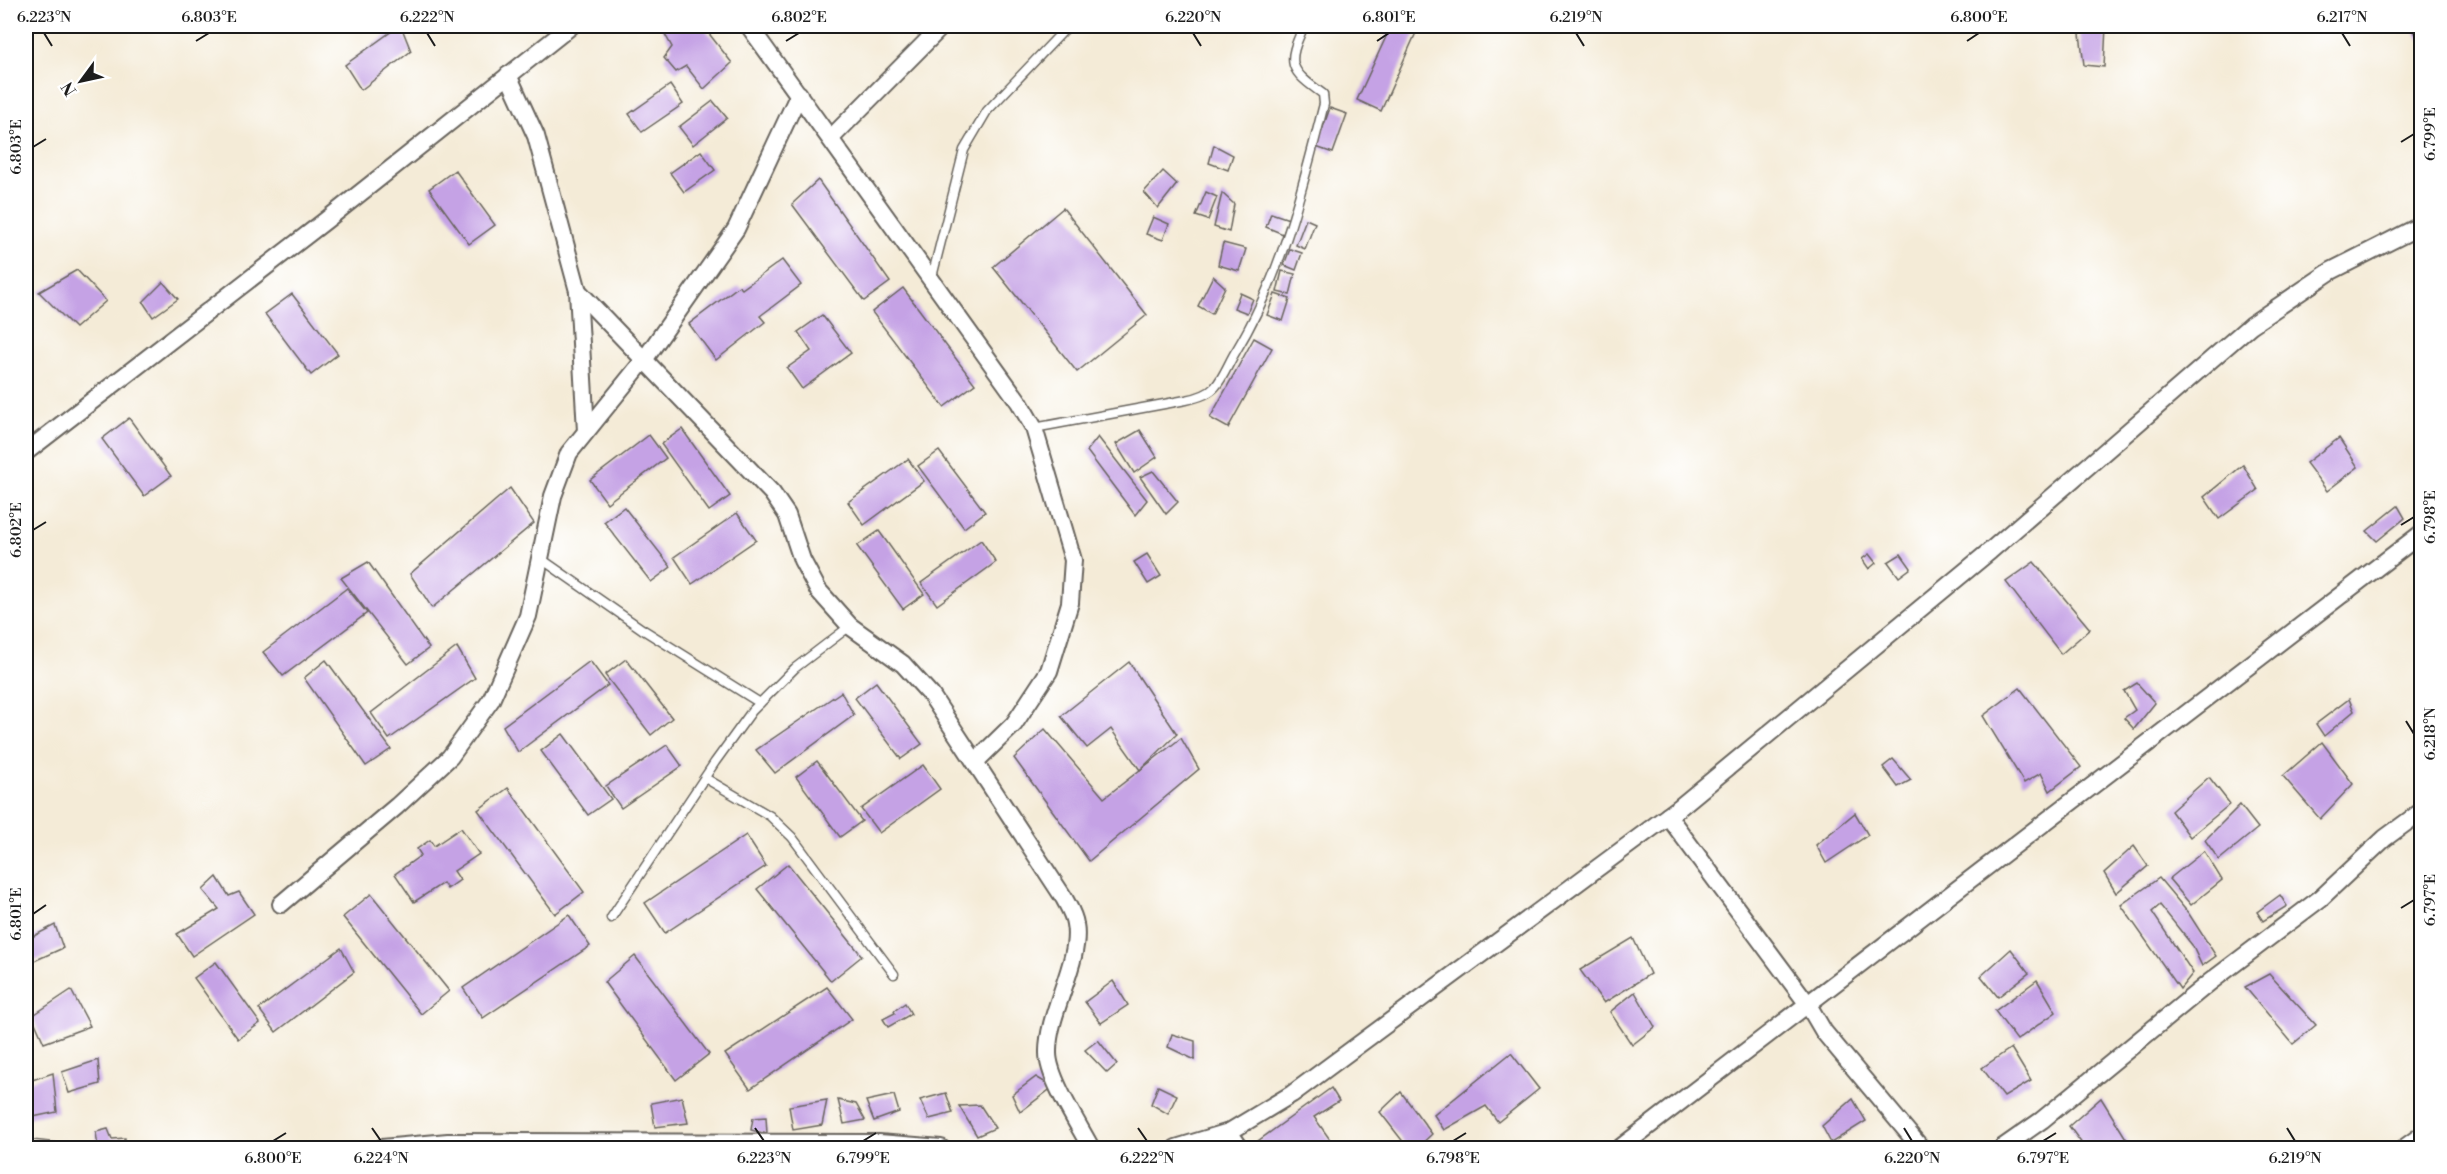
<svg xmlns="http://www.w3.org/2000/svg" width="2447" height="1174" viewBox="0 0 2447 1174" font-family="'Libre Bodoni',serif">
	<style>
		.building { fill: #c5a2e5 }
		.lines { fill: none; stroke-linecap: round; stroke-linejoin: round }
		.service-casing { stroke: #68645d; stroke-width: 11 }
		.minor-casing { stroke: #68645d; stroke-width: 20 }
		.service { stroke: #fff; stroke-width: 8 }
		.minor { stroke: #fff; stroke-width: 16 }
		.ticks { fill: none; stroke: #1c1c1c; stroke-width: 2 }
		.neatline { fill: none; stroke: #1c1c1c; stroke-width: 2 }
		.ticks-label { font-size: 15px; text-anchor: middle; fill: #1c1c1c }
	</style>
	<rect width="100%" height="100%" fill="#fff"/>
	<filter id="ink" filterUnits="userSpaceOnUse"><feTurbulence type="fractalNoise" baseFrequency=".0167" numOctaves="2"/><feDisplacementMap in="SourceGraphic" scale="12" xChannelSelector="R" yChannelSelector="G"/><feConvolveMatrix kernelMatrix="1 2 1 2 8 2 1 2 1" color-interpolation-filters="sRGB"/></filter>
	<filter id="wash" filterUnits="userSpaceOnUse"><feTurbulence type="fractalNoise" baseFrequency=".008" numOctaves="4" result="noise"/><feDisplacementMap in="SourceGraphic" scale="24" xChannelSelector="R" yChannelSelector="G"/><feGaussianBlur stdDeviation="1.35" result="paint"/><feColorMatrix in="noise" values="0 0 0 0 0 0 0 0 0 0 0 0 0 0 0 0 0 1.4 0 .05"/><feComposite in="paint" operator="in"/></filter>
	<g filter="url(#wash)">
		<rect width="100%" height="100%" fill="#f4ebd7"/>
		<g id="blocks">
			<g class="building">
				<path d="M399 26H401L411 51 361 90 345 65Z"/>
				<path d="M663 26H703L732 63 704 89 686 66 676 72 664 58 672 47 661 27Z"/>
				<path d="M1391 26H1419L1381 111 1357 100Z"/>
				<path d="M2079 26H2106L2104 67 2084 65Z"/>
				<path d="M2410 26H2422V42Z"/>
				<path d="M670 85 683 104 642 132 629 114Z"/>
				<path d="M713 101 727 118 693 145 679 127Z"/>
				<path d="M1330 108 1347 114 1333 153 1316 147Z"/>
				<path d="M1214 145 1233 155 1228 170 1209 163Z"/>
				<path d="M701 151 715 170 684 192 670 173Z"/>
				<path d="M455 170 495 225 469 244 429 189Z"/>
				<path d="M1163 171 1177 184 1158 208 1144 192Z"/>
				<path d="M818 180 890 282 864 301 792 204Z"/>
				<path d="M1206 192 1217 197 1208 220 1196 216Z"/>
				<path d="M1222 193 1234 204 1229 232 1214 227Z"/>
				<path d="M1063 208 1147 315 1077 372 993 267Z"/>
				<path d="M1271 213 1289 219 1283 234 1266 227Z"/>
				<path d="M1153 217 1169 224 1163 240 1146 234Z"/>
				<path d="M1306 219 1315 223 1305 249 1296 245Z"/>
				<path d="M1223 243 1246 249 1239 271 1218 265Z"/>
				<path d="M1290 249 1302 253 1296 270 1284 265Z"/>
				<path d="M782 260 801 285 760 316 765 322 716 360 689 324 739 286 742 289Z"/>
				<path d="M77 270 106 301 75 328 39 292Z"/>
				<path d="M1282 271 1295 274 1290 295 1277 292Z"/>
				<path d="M1213 276 1225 287 1212 314 1198 306Z"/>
				<path d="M163 282 178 299 153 317 143 302Z"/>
				<path d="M903 288 975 384 944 407 872 312Z"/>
				<path d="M1240 293 1253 299 1247 313 1234 308Z"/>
				<path d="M292 294 338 354 311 375 265 314Z"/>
				<path d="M1275 294 1290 299 1283 321 1267 315Z"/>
				<path d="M822 315 851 353 802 389 787 368 811 351 798 332Z"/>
				<path d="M1254 338 1272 348 1228 428 1210 418Z"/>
				<path d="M129 418 171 476 144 496 102 439Z"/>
				<path d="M682 429 730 496 709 511 661 444Z"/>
				<path d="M1140 430 1157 457 1134 473 1116 444Z"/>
				<path d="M649 435 666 458 607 503 590 480Z"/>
				<path d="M1098 437 1147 500 1135 515 1087 451Z"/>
				<path d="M2339 438 2358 467 2327 491 2306 463Z"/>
				<path d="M939 451 985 512 964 528 918 466Z"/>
				<path d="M908 459 924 481 864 525 848 502Z"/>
				<path d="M2243 465 2258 490 2219 519 2204 497Z"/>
				<path d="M1153 471 1178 502 1166 514 1140 477Z"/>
				<path d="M510 488 534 523 432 608 410 574Z"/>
				<path d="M2398 506 2405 518 2377 541 2367 531Z"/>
				<path d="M624 507 671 567 651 582 604 522Z"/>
				<path d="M737 513 756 540 692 584 674 557Z"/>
				<path d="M879 531 924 594 903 609 857 546Z"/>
				<path d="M981 540 996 562 937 605 921 583Z"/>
				<path d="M1147 554 1161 576 1148 584 1134 562Z"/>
				<path d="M1869 554 1876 563 1869 569 1862 559Z"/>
				<path d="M1901 554 1911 568 1899 577 1888 562Z"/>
				<path d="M368 562 429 648 408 664 341 578Z"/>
				<path d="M2034 562 2090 629 2061 654 2006 582Z"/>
				<path d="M347 588 367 613 283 676 263 652Z"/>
				<path d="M457 647 475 678 389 739 371 713Z"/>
				<path d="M626 659 672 718 651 735 605 675Z"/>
				<path d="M326 660 391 749 366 766 304 678Z"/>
				<path d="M590 661 608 685 518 752 503 726Z"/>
				<path d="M1129 662 1177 734 1140 770 1111 729 1087 748 1061 716Z"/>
				<path d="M876 682 922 744 901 759 855 698Z"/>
				<path d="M2137 683 2155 703 2134 729 2124 718 2135 710 2124 691Z"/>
				<path d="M2020 688 2081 767 2050 791 2041 773 2024 783 1983 716Z"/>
				<path d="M841 692 854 715 775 773 756 750Z"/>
				<path d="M2349 699 2354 711 2324 736 2316 724Z"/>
				<path d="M1045 729 1104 798 1181 738 1199 769 1089 861 1014 758Z"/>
				<path d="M563 734 611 799 588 815 541 751Z"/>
				<path d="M2322 742 2353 784 2320 819 2283 776Z"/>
				<path d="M667 745 682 766 621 808 606 786Z"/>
				<path d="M1893 759 1911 780 1898 787 1883 767Z"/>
				<path d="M817 761 862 821 840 837 796 777Z"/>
				<path d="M923 765 940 789 879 833 861 809Z"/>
				<path d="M2209 777 2230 804 2190 837 2171 811Z"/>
				<path d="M508 788 584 892 555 914 478 810Z"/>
				<path d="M2240 805 2258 828 2219 860 2205 840Z"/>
				<path d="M1855 813 1868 835 1826 863 1816 845Z"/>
				<path d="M461 828 479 854 454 871 460 880 447 889 443 883 414 902 395 874 421 855 417 849 430 840 434 846Z"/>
				<path d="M746 835 766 866 665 933 645 903Z"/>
				<path d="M2134 846 2148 866 2116 893 2104 873Z"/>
				<path d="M2204 851 2222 880 2191 905 2169 879Z"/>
				<path d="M788 864 862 956 831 981 757 889Z"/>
				<path d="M217 877 229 896 239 892 254 914 192 956 177 934 219 909 203 890Z"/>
				<path d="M2159 878 2189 914 2216 956 2202 966 2192 945 2160 905 2152 912 2193 973 2180 989 2121 905Z"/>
				<path d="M371 894 449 991 421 1014 343 917Z"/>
				<path d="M2280 895 2287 906 2263 921 2257 912Z"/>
				<path d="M569 915 590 946 483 1018 463 988Z"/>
				<path d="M55 925 63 948 34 961 26 947V940Z"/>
				<path d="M1633 938 1650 974 1604 1003 1580 970Z"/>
				<path d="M341 948 354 972 276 1032 259 1009Z"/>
				<path d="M2011 949 2029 973 1998 997 1981 976Z"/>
				<path d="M635 956 709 1054 676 1080 604 982Z"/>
				<path d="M216 962 260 1023 238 1039 194 978Z"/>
				<path d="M2269 974 2316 1025 2293 1044 2245 987Z"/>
				<path d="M2037 980 2056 1012 2017 1040 1995 1011Z"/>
				<path d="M1113 981 1128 1005 1101 1023 1085 1002Z"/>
				<path d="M827 987 852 1019 750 1089 725 1054Z"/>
				<path d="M71 990 90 1026 44 1043 32 1016Z"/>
				<path d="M1635 992 1655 1027 1632 1045 1610 1012Z"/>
				<path d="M905 1003 911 1014 888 1027 883 1019 895 1013 894 1011Z"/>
				<path d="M1172 1034 1195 1041V1060L1168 1047Z"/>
				<path d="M1098 1040 1117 1064 1107 1073 1085 1050Z"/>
				<path d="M2011 1048 2031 1081 2004 1097 1982 1068Z"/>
				<path d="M1511 1053 1539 1089 1498 1122 1486 1106 1444 1130 1434 1115Z"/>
				<path d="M98 1060 100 1084 69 1093 62 1072Z"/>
				<path d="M53 1073 57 1112 28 1118 26 1082Z"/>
				<path d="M1036 1077 1053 1087 1020 1112 1012 1095Z"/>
				<path d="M1158 1086 1177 1095 1168 1114 1151 1104Z"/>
				<path d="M1331 1088 1339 1101 1314 1117 1336 1148H1263L1258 1141Z"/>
				<path d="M1401 1092 1432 1134 1417 1148H1408L1380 1112Z"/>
				<path d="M946 1093 953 1113 929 1119 920 1100Z"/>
				<path d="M894 1095 899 1112 874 1121 866 1101Z"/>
				<path d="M682 1097 688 1123 655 1127 651 1103Z"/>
				<path d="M2101 1098 2132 1148H2085L2069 1126Z"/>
				<path d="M1853 1099 1866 1121 1831 1143 1822 1126Z"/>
				<path d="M827 1100 822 1125 793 1130 789 1106Z"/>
				<path d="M838 1100 856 1104 865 1120 844 1124Z"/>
				<path d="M980 1105 995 1128 977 1136 959 1106Z"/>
				<path d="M766 1117 767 1134 751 1130 753 1118Z"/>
				<path d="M108 1129 112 1139 125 1138V1148H98L96 1132Z"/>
				<path d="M32 1140 59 1143V1148H34Z"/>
			</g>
		</g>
	</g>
	<g filter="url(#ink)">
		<use href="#blocks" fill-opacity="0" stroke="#68645d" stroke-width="1.5"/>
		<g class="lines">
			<g class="service-casing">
				<g id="service">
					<path d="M931 281 964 150 987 111 1068 26"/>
					<path d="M1034 428 1186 400C1196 398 1208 395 1215 387 1224 377 1229 362 1236 351 1282 275 1302 189 1324 104L1323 94C1289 70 1286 64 1304 26"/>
					<path d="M540 558 642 629 760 703"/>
					<path d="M705 778 770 816 792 837 894 974"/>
					<path d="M611 918 715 762 752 711 795 668 850 626"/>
				</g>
			</g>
			<g class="minor-casing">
				<g id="minor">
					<path d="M749 26 1019 402 1034 428 1073 560 1070 603 1049 671 1014 724 975 762"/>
					<path d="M508 75 536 136 578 291 586 431"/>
					<path d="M831 138 942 26"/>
					<path d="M578 291 772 493 787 515 802 560 818 590 850 626 903 664 931 695 1064 898C1068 906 1074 915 1075 924 1082 960 1047 1013 1048 1053 1048 1078 1079 1125 1091 1148"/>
					<path d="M26 452 325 221 571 26"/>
					<path d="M1668 816 1807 1003 1824 1032 1921 1148"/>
					<path d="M281 904 397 806 450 757 491 700 528 616 553 496 569 453 644 360 736 229 799 94"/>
					<path d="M1229 1132 1240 1148"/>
					<path d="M382 1148 448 1142 879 1143 941 1148"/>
					<path d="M1176 1148 1229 1132 1292 1094 1680 807 1990 551 2251 325 2331 271 2422 225"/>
					<path d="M1620 1148 2422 533"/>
					<path d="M2002 1148 2042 1120 2210 982 2321 898 2385 838 2422 811"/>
					<path d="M2404 1148 2422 1135"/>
				</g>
			</g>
			<use href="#service" class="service"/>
			<use href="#minor" class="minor"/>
		</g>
	</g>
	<path class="ticks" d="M44 33 52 46M427 33 435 46M1193 33 1201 46M1576 33 1584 46M2342 33 2350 46M196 41 209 33M786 41 799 33M1377 41 1389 33M1967 41 1979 33M2401 142 2414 134M33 147 46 139M2401 525 2414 517M33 530 46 522M2406 721 2414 734M2401 908 2414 900M33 914 46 905M372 1128 381 1141M755 1128 764 1141M1138 1128 1147 1141M1904 1128 1912 1141M2287 1128 2295 1141M273 1141 286 1133M863 1141 876 1133M1453 1141 1466 1133M2043 1141 2056 1133"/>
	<rect width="2447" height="1174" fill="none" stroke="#fff" stroke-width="66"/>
	<g transform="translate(81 81) rotate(237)" stroke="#ffffff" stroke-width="4.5" paint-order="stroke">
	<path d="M0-4.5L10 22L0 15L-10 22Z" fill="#1c1c1c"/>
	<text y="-9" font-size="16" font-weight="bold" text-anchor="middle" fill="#1c1c1c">N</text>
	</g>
	<rect x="33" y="33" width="2381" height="1108" class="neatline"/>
	<g class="ticks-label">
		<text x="44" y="22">6.223°N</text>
		<text x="209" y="22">6.803°E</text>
		<text x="427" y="22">6.222°N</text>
		<text x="799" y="22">6.802°E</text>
		<text x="1193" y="22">6.220°N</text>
		<text x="1389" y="22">6.801°E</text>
		<text x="1576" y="22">6.219°N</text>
		<text x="1979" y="22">6.800°E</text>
		<text x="2342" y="22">6.217°N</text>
		<text transform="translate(2430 134) rotate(-90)" y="5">6.799°E</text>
		<text transform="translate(16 147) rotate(-90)" y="5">6.803°E</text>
		<text transform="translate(2430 517) rotate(-90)" y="5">6.798°E</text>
		<text transform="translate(16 530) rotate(-90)" y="5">6.802°E</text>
		<text transform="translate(2430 734) rotate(-90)" y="5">6.218°N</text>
		<text transform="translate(2430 900) rotate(-90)" y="5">6.797°E</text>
		<text transform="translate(16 914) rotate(-90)" y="5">6.801°E</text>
		<text x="273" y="1163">6.800°E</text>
		<text x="381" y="1163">6.224°N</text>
		<text x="764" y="1163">6.223°N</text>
		<text x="863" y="1163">6.799°E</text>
		<text x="1147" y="1163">6.222°N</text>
		<text x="1453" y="1163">6.798°E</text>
		<text x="1912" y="1163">6.220°N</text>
		<text x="2043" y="1163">6.797°E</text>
		<text x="2295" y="1163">6.219°N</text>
	</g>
</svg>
